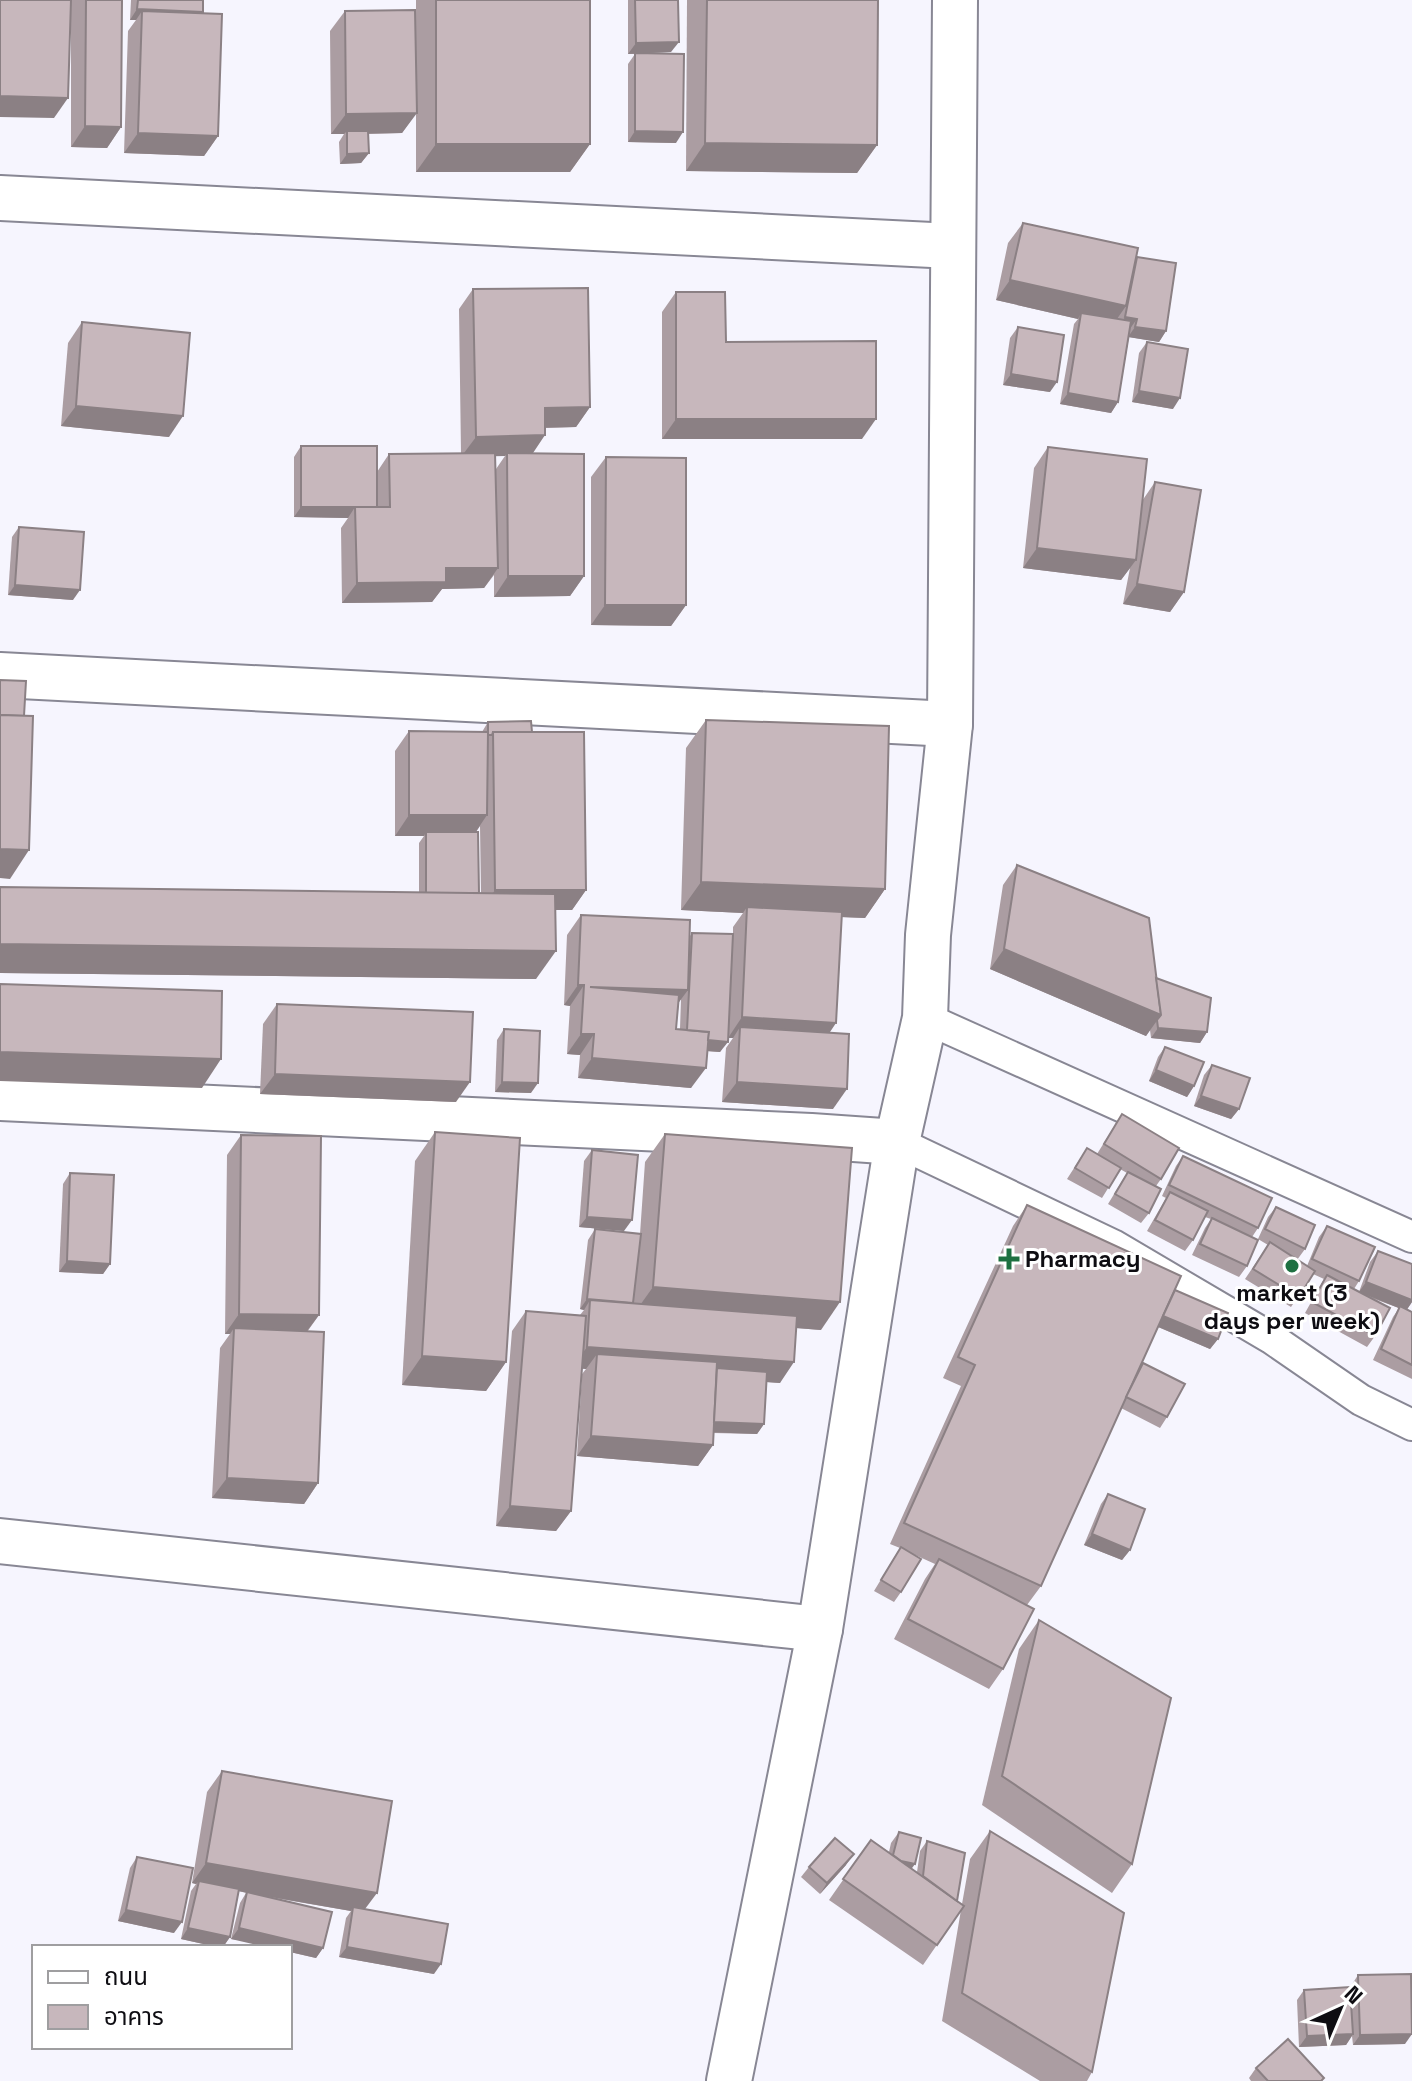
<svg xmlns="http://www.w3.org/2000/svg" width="1412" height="2081" viewBox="0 0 1412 2081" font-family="'Space Grotesk','Noto Sans Thai',sans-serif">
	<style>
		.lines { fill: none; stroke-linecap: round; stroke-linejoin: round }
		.service-casing { stroke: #888794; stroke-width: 34 }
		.minor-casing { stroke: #888794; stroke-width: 48 }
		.service { stroke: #fff; stroke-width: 30 }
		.minor { stroke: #fff; stroke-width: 44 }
		.wall { fill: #ab9da2; fill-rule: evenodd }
		.shaded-wall { fill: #8b8084 }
		.building { fill: #c7b7bc; stroke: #8b8084; stroke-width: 2 }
		.poi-dot { fill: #1e7041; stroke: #fff; stroke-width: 3 }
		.labels { text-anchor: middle; stroke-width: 6; stroke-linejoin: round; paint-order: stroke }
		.poi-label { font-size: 24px; font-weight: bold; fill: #0e0d12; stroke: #fff; text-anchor: start }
	</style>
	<rect width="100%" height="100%" fill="#f6f5fe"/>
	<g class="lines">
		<g class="service-casing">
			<g id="service">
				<path d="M925 1018 1412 1237"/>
				<path d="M897 1142 1113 1245 1271 1338 1361 1400 1412 1425"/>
			</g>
		</g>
		<g class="minor-casing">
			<g id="minor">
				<path d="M0 198 952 246"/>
				<path d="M0 675 950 724"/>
				<path d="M0 1098 811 1136 897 1142"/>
				<path d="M0 1541 820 1629"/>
				<path d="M729 2081 820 1629 897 1142 925 1018 928 935 950 724 955 0"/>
			</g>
		</g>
		<use href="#service" class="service"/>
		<use href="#minor" class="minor"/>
	</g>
	<g class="wall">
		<path d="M71 0H122L121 127 107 148 71 147Z"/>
		<path d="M131 0H203L202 13 218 136 204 156 124 153 128 31 136 20H130Z"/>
		<path d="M416 0H590V144L570 172H416V113L402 133 368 134 369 153 361 163 340 164 339 142 344 134H331L330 31 345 11 416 111Z"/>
		<path d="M628 0H678L671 52 647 53 676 143 628 142V64L635 54H628Z"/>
		<path d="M687 0H878L877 145 857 173 686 171Z"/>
		<path d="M1023 223 1137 257 1166 331 1159 342 1129 337 1118 402 1111 413 1060 404 1074 324 1078 319 996 300 1008 243Z"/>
		<path d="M473 289 590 407 576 427 545 428 532 453 584 576 570 596 494 597V575L484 588 442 589 432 602 342 603 341 528 348 518 294 517V457L301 446 377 472 389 454 461 453 459 309ZM496 456H505L496 469Z"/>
		<path d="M676 292 726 342 862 439H662V312Z"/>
		<path d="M82 322 169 437 61 426 68 343Z"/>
		<path d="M1018 327 1050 392 1003 385 1010 338Z"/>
		<path d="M1147 342 1173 409 1132 402 1139 353Z"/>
		<path d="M1048 447 1142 501 1155 482 1184 592 1170 612 1123 604 1130 568 1121 580 1023 568 1034 468Z"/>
		<path d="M606 457 686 605 671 626 591 625V477Z"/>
		<path d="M19 527 73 600 8 595 12 537Z"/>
		<path d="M706 720 885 889 865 918 841 917 829 1033 833 1109 722 1102 726 1048 733 1038H728L720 1052 707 1051 691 1088 578 1078 580 1055 567 1054 570 1006 564 1005 567 935 581 915 690 936 692 933 733 934V927L743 913 681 910 686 748ZM681 999 680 1029H676L679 1002Z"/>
		<path d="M488 722 532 732 586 890 572 910H556L536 979 0 973V887L419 893V843L424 836H395V751L409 731 482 732ZM480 826 481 893H479L476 832Z"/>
		<path d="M1017 865 1156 978 1207 1032 1200 1043 1151 1038 1150 1030 1146 1036 990 969 1003 885Z"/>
		<path d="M277 1004 456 1102 260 1094 263 1024Z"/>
		<path d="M504 1029 531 1093 495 1092 497 1040Z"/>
		<path d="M1165 1047 1194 1086 1187 1097 1149 1081 1158 1057Z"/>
		<path d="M1212 1065 1239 1109 1231 1119 1194 1106 1204 1075Z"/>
		<path d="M1122 1114 1161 1179 1156 1186 1149 1213 1141 1223 1108 1204 1127 1173 1120 1169 1102 1198 1067 1179 1087 1148 1097 1154Z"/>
		<path d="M435 1132 506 1362 486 1391 402 1385 415 1161Z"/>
		<path d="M665 1134 821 1330 796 1328 780 1383 767 1382 764 1424 757 1434 713 1433V1445L698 1466 577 1456 582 1374 586 1369 582 1368 571 1511 556 1531 496 1526 512 1331 526 1311 580 1315 584 1310 580 1309 588 1240 595 1229 640 1234 645 1162Z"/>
		<path d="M241 1135 319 1315 307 1332 318 1483 304 1504 212 1498 220 1348 230 1334H225L227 1155Z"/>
		<path d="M592 1150 624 1231 579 1227 584 1161Z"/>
		<path d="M1183 1156 1258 1228 1252 1237 1247 1266 1239 1277 1192 1255 1205 1228 1211 1219 1205 1217 1193 1240 1185 1251 1147 1231 1166 1198 1162 1196 1176 1166Z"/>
		<path d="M70 1173 110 1264 103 1274 59 1272 63 1184Z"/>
		<path d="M1027 1205 1175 1290 1218 1339 1210 1349 1158 1327 1139 1368 1167 1417 1160 1428 1121 1408 1041 1586 1027 1605 1003 1669 989 1689 894 1639 925 1579 935 1564 913 1554 901 1592 894 1602 874 1591 900 1548 890 1544 961 1386 943 1378 1013 1226Z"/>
		<path d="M1276 1207 1305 1249 1297 1260 1307 1266 1319 1237 1327 1226 1359 1281 1354 1289 1359 1292 1370 1262 1378 1251 1412 1302 1407 1309 1412 1312V1379L1373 1360 1393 1317 1399 1308 1366 1296 1375 1336 1367 1347 1305 1313 1324 1279 1313 1274 1291 1307 1245 1279 1268 1245 1258 1239 1268 1217Z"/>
		<path d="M1108 1494 1130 1550 1122 1560 1084 1545 1101 1504Z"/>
		<path d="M1039 1620 1132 1864 1112 1893 982 1805 1019 1649Z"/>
		<path d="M222 1771 365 1909 434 1974 339 1957 346 1918 351 1911 263 1896 323 1948 316 1958 290 1952V1947L231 1939 240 1903 246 1893 239 1891 230 1937 223 1947H217L181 1939 191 1891 196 1884 192 1883 207 1792Z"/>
		<path d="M990 1831 1092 2072 1087 2081H1040L942 2021 961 1910 923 1965 829 1900 871 1840 889 1852 891 1843 899 1832 912 1869 917 1872 920 1851 927 1841 957 1901 962 1904 970 1859Z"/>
		<path d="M137 1857 174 1933 118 1921 130 1868Z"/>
		<path d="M846 1865 820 1894 801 1877 809 1867Z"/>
		<path d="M1358 1975 1405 2044 1353 2045 1352 2036 1346 2045 1299 2047 1297 2000 1304 1990 1352 2006 1351 1986Z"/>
		<path d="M1256 2068 1324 2078 1322 2081H1251L1249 2078Z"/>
	</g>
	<g class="shaded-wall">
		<path d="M137 9 203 12 195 22 142 11 136 20H130Z"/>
		<path d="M679 42 671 52 628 54 636 43Z"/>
		<path d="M0 96 68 98 54 118 0 117Z"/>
		<path d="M417 113 402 133 347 134V131L344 134H331L346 114Z"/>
		<path d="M85 126 121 127 107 148 71 147Z"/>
		<path d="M635 131 683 132 676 143 628 142Z"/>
		<path d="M138 133 218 136 204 156 124 153Z"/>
		<path d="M705 143 877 145 857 173 686 171Z"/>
		<path d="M436 144H590L570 172H416Z"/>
		<path d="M369 153 361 163 340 164 347 154Z"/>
		<path d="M1010 280 1126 306 1112 326 1081 313 1078 319 996 300Z"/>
		<path d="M1125 317 1137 319 1129 330 1118 328Z"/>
		<path d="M1135 327 1166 331 1159 342 1128 337Z"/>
		<path d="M1011 374 1057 382 1050 392 1003 385Z"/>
		<path d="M1139 391 1180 398 1173 409 1132 402Z"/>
		<path d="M1068 393 1118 402 1111 413 1060 404Z"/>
		<path d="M76 406 183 416 169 437 61 426Z"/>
		<path d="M590 407 576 427 531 428 545 408Z"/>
		<path d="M676 419H876L862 439H662Z"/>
		<path d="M545 435 531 456 507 453 505 456 461 457 476 437Z"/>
		<path d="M301 507 377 508 355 507 348 518 294 517Z"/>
		<path d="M1037 548 1136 560 1121 580 1023 568Z"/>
		<path d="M446 568H498L484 588 442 589 432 602 342 603 357 583Z"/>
		<path d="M508 576H584L570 596 494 597Z"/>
		<path d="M1137 584 1184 592 1170 612 1123 604Z"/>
		<path d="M15 585 80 590 73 600 8 595Z"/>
		<path d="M605 605H686L671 626 591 625Z"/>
		<path d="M409 815H487L473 836 426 832 424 836H395Z"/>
		<path d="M0 849 29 850 10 879 0 878Z"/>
		<path d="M701 882 885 889 865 918 747 913V907L743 913 681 910Z"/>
		<path d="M495 890H586L572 910H481Z"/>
		<path d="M0 944 556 951 536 979 0 973Z"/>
		<path d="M1004 949 1161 1015 1146 1036 990 969Z"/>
		<path d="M578 985H584L570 1006 564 1005Z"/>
		<path d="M590 987 688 990 673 1010Z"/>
		<path d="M742 1017 836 1023 822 1044 740 1027 733 1038H728Z"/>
		<path d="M1158 1028 1207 1032 1200 1043 1151 1038Z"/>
		<path d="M581 1034H594L580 1055 567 1054Z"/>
		<path d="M686 1039 728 1042 720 1052 679 1049Z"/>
		<path d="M0 1052 221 1059 202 1088 0 1081Z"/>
		<path d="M592 1058 706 1068 691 1088 578 1078Z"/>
		<path d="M1156 1070 1194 1086 1187 1097 1149 1081Z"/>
		<path d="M275 1074 470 1082 456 1102 260 1094Z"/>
		<path d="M502 1082 538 1083 531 1093 495 1092Z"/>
		<path d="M737 1082 847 1089 833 1109 722 1102Z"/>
		<path d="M1201 1096 1239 1109 1231 1119 1194 1106Z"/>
		<path d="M587 1217 632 1220 624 1231 579 1227Z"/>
		<path d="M67 1261 110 1264 103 1274 59 1272Z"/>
		<path d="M1366 1282 1412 1300V1302L1406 1311 1359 1292Z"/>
		<path d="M653 1287 840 1302 821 1330 633 1315Z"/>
		<path d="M587 1299 633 1303 590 1300 584 1310 580 1309Z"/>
		<path d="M239 1314 319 1315 304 1335 234 1328 230 1334H225Z"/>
		<path d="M1163 1316 1218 1339 1210 1349 1156 1326Z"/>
		<path d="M587 1347 794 1362 780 1383 714 1378 597 1354 586 1369 572 1368Z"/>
		<path d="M422 1356 506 1362 486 1391 402 1385Z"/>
		<path d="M711 1422 764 1424 757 1434 704 1432Z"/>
		<path d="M591 1436 713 1445 698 1466 577 1456Z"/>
		<path d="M227 1478 318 1483 304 1504 212 1498Z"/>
		<path d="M510 1506 571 1511 556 1531 496 1526Z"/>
		<path d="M1092 1534 1130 1550 1122 1560 1084 1545Z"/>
		<path d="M854 1854 846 1865 820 1894 827 1883Z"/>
		<path d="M892 1859 915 1864 907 1875Z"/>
		<path d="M206 1863 377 1893 362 1913 353 1907 351 1911 198 1884 199 1881 196 1884 192 1883Z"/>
		<path d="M126 1910 182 1922 174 1933 118 1921Z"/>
		<path d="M188 1928 230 1937 223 1947H217L181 1939Z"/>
		<path d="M239 1928 323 1948 316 1958 290 1952V1947H266L231 1939Z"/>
		<path d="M347 1947 441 1964 434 1974 339 1957Z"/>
		<path d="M1353 2034 1346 2045 1299 2047 1307 2036Z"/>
		<path d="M1412 2034 1405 2044 1353 2045 1360 2035Z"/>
	</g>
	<g class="building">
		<path d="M0 0H71L68 98 0 96Z"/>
		<path d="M86 0H122L121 127 85 126Z"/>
		<path d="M138 0H203V12L137 9Z"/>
		<rect x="436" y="0" width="154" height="144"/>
		<path d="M635 0H678L679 42 636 43Z"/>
		<path d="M707 0H878L877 145 705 143Z"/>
		<path d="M415 10 417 113 346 114 345 11Z"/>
		<path d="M142 11 222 14 218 136 138 133Z"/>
		<path d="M635 53 684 54 683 132 635 131Z"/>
		<path d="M347 131H368L369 153 347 154Z"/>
		<path d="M1023 223 1138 248 1126 306 1010 280Z"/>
		<path d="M1137 257 1176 263 1166 331 1135 327 1137 319 1125 317Z"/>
		<path d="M588 288 590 407 545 408V435L476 437 473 289Z"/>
		<path d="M676 292H725L726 342 876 341V419H676Z"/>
		<path d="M1081 313 1131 321 1118 402 1068 393Z"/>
		<path d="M82 322 190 333 183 416 76 406Z"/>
		<path d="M1018 327 1064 335 1057 382 1011 374Z"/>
		<path d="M1147 342 1188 349 1180 398 1139 391Z"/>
		<rect x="301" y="446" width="76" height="61"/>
		<path d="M1048 447 1147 459 1136 560 1037 548Z"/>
		<path d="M495 453 498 568H446V582L357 583 355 507H390L389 454Z"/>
		<path d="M507 453 584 454V576H508Z"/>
		<path d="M606 457 686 458V605H605Z"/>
		<path d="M1155 482 1201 490 1184 592 1137 584Z"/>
		<path d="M19 527 84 532 80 590 15 585Z"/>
		<path d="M0 680 26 681 24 716 0 715Z"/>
		<path d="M0 715 33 716 29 850 0 849Z"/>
		<path d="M706 720 889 726 885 889 701 882Z"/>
		<path d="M531 721 532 732H493L492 735H488V722Z"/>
		<path d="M409 731 488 732 487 815H409Z"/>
		<path d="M493 732H584L586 890H495Z"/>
		<path d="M426 832H478L479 893H426Z"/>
		<path d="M1017 865 1149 918 1161 1015 1004 949Z"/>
		<path d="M0 887 555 894 556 951 0 944Z"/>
		<path d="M747 907 842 912 836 1023 742 1017Z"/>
		<path d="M581 915 690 920 688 990 590 987 679 995 676 1029 709 1032 706 1068 592 1058 594 1034H581L584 985H578Z"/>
		<path d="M692 933 733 934 728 1042 708 1040 709 1032 687 1030Z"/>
		<path d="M1156 978 1211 998 1207 1032 1158 1028 1157 1020 1161 1015Z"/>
		<path d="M0 984 222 991 221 1059 0 1052Z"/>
		<path d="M277 1004 473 1012 470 1082 275 1074Z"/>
		<path d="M740 1027 849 1034 847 1089 737 1082Z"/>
		<path d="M504 1029 540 1031 538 1083 502 1082Z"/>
		<path d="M1165 1047 1204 1062 1194 1086 1156 1070Z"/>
		<path d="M1212 1065 1250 1078 1239 1109 1201 1096Z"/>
		<path d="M1122 1114 1179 1148 1161 1179 1104 1144Z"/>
		<path d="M435 1132 520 1138 506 1362 422 1356Z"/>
		<path d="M665 1134 852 1148 840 1302 653 1287Z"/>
		<path d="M241 1135 321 1136 319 1315 239 1314Z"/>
		<path d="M1087 1148 1121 1168 1109 1188 1075 1168Z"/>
		<path d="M592 1150 638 1155 632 1220 587 1217Z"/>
		<path d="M1183 1156 1272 1198 1258 1228 1169 1185Z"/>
		<path d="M1128 1172 1161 1189 1149 1213 1115 1194Z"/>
		<path d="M70 1173 114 1175 110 1264 67 1261Z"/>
		<path d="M1170 1192 1208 1211 1193 1240 1155 1220Z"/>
		<path d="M1027 1205 1181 1276 1041 1586 904 1523 975 1365 958 1357Z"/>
		<path d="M1276 1207 1315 1225 1305 1249 1265 1229Z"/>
		<path d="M1212 1218 1258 1240 1247 1266 1200 1244Z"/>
		<path d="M1327 1226 1375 1247 1359 1281 1312 1259Z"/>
		<path d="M595 1229 641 1234 633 1303 587 1299Z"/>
		<path d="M1270 1242 1315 1271 1299 1297 1253 1269Z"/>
		<path d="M1378 1251 1412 1264V1300L1366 1282Z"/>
		<path d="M1327 1275 1390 1308 1375 1336 1312 1302Z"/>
		<path d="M1175 1290 1228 1313 1218 1339 1163 1316Z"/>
		<path d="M590 1300 797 1316 794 1362 587 1347Z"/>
		<path d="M1400 1306 1412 1312V1365L1381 1349Z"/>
		<path d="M526 1311 586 1316 571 1511 510 1506Z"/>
		<path d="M234 1328 324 1332 318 1483 227 1478Z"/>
		<path d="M597 1354 717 1362 713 1445 591 1436Z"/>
		<path d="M1143 1363 1185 1384 1167 1417 1126 1397Z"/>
		<path d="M717 1368 767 1372 764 1424 714 1422Z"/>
		<path d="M1108 1494 1145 1509 1130 1550 1092 1534Z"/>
		<path d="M901 1547 921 1559 901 1592 881 1580Z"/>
		<path d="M939 1559 1034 1609 1003 1669 908 1619Z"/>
		<path d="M1039 1620 1171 1698 1132 1864 1002 1776Z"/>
		<path d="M222 1771 392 1801 377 1893 206 1863Z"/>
		<path d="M990 1831 1124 1913 1092 2072 962 1993Z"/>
		<path d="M899 1832 921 1838 915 1864 901 1861 893 1855Z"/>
		<path d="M835 1838 854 1854 827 1883 809 1867Z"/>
		<path d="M871 1840 964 1906 937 1945 843 1879Z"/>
		<path d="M927 1841 965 1853 957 1901 923 1876Z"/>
		<path d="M137 1857 193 1868 182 1922 126 1910Z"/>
		<path d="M199 1881 239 1889 230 1937 188 1928Z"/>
		<path d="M247 1892 332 1912 323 1948 239 1928Z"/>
		<path d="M353 1907 448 1924 441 1964 347 1947Z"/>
		<path d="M1411 1974 1412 2034 1360 2035 1358 1975Z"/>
		<path d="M1350 1987 1353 2034 1307 2036 1304 1990Z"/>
		<path d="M1288 2039 1324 2078 1321 2081H1268L1256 2068Z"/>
	</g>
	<g class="poi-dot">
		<path d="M1005 1247h8v8h8v8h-8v8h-8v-8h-8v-8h8z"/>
		<circle cx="1292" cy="1266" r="8"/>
	</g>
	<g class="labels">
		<g class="poi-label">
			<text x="1025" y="1267">Pharmacy</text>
			<text x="1292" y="1301" text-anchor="middle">market (3<tspan x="1292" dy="28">days per week)</tspan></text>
		</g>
	</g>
	<rect x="32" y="1945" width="260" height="104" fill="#ffffff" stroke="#9f9ea0" stroke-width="2"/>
	<rect x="48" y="1971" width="40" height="12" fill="#ffffff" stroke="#9f9ea0" stroke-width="2"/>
	<text x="104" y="1985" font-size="24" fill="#0e0d12">ถนน</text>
	<rect x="48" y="2005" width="40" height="24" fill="#c7b7bc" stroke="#9f9ea0" stroke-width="2"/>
	<text x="104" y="2025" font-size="24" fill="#0e0d12">อาคาร</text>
	<g transform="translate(1340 2009) rotate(44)" stroke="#ffffff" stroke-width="6" paint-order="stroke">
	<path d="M0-6L14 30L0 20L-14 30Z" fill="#0e0d12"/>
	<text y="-12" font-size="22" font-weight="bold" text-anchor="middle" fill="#0e0d12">N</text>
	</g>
</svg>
